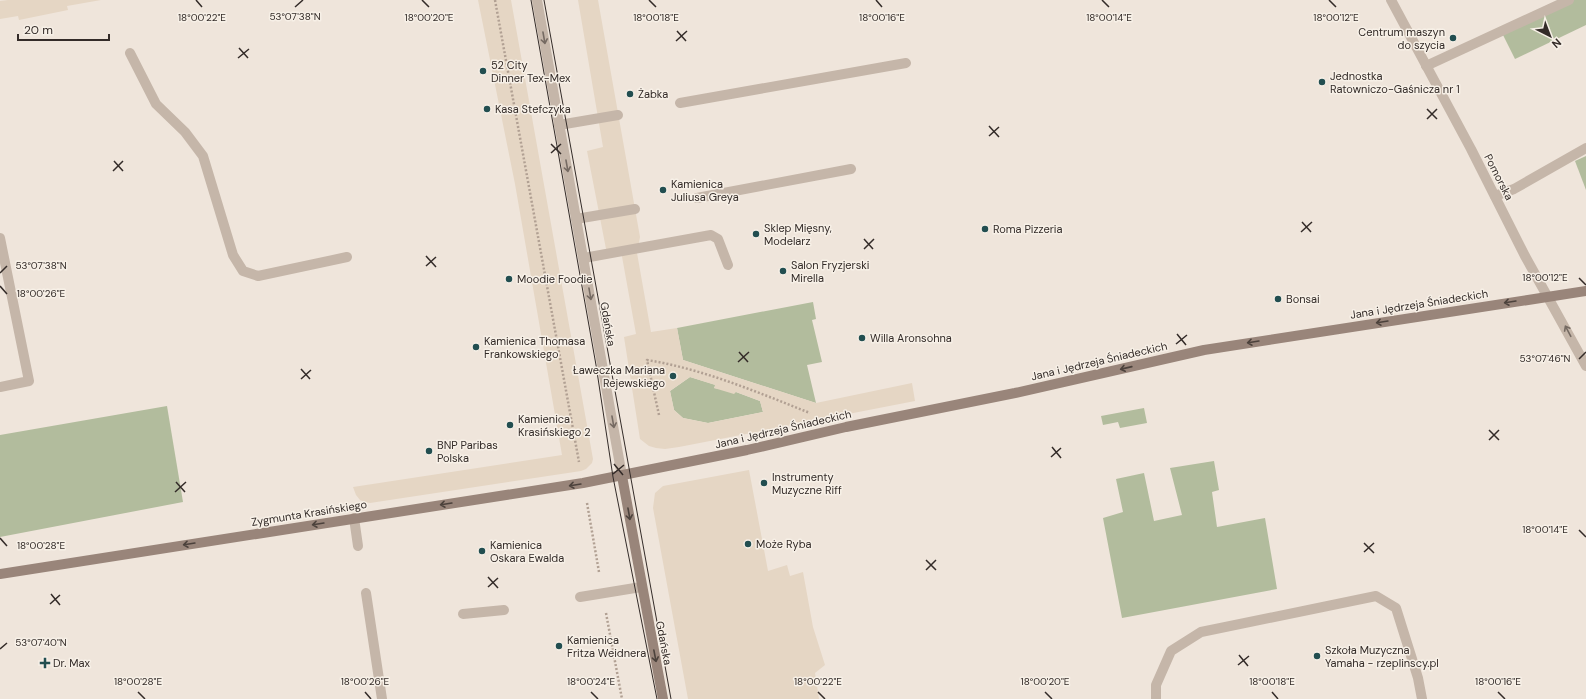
<svg xmlns="http://www.w3.org/2000/svg" width="1586" height="699" viewBox="0 0 1586 699" font-family="'DM Sans',sans-serif">
	<style>
		.green { fill: #b2bc9d }
		.plaza { fill: #e5d6c4; fill-rule: evenodd }
		.lines { fill: none; stroke-linecap: round; stroke-linejoin: round }
		.path { stroke: #b1a093; stroke-width: 2.5; stroke-dasharray: 2 2; stroke-linecap: butt }
		.lane { stroke: #c5b6a9; stroke-width: 10 }
		.street { stroke: #c5b6a9; stroke-width: 10 }
		.secondary { stroke: #99857a; stroke-width: 10 }
		.tram { stroke: #332b28; stroke-width: 1 }
		.oneway { stroke: #756a62 }
		.oneway2 { stroke: #4c423c }
		.ticks { fill: none; stroke: #332b28; stroke-width: 1.5 }
		.poi-dot { fill: #224e50; stroke: #f7f0e7; stroke-width: 1.5 }
		.labels { text-anchor: middle; stroke-width: 3; stroke-linejoin: round; paint-order: stroke }
		.poi-label { font-size: 11px; fill: #332b28; stroke: #f7f0e7; text-anchor: start }
		.street-label { font-size: 11px; fill: #332b28; stroke: #f7f0e7 }
		.ticks-label { font-size: 10px; text-anchor: middle; fill: #332b28; stroke: #f7f0e7; stroke-width: 3; stroke-linejoin: round; paint-order: stroke }
	</style>
	<rect width="100%" height="100%" fill="#efe5db"/>
	<g class="green">
		<path d="M1565 0H1586V25L1515 59 1501 31Z"/>
		<path d="M1586 156V190L1575 161Z"/>
		<path d="M813 302 816 319 812 320 822 362 807 365 816 403 683 360 677 328Z"/>
		<path d="M690 377 716 385 714 388 736 392 760 401 763 412 708 423 683 418 674 410 670 391Z"/>
		<path d="M167 406 183 502 0 537V435Z"/>
		<path d="M1144 408 1147 423 1120 428 1118 422 1103 425 1101 416Z"/>
		<path d="M1214 461 1219 490 1212 492 1217 527 1265 518 1277 589 1122 618 1103 518 1123 512 1116 479 1144 473 1154 521 1182 515 1170 468Z"/>
	</g>
	<g class="plaza">
		<path d="M8 0H101L67 6 68 10 19 20 18 16 0 19V1Z"/>
		<path d="M478 0H511L588 431 593 459 592 463 586 469 581 471 370 503 365 502 360 500 356 495 353 487 562 455 515 184Z"/>
		<path d="M578 0H598L640 237 637 253 651 332 677 328 683 360 816 403 912 383 915 401 679 447 665 449 656 448 649 446 640 439 624 337 636 334 621 251 607 254 587 151 603 147ZM690 377 715 385 714 388 734 394 736 392 760 401 763 412 708 423 683 418 674 410 670 391Z"/>
		<path d="M749 470 768 571 787 565 790 576 803 572 813 627 825 665 815 673 819 699H688L653 508 655 493 663 486Z"/>
	</g>
	<g class="lines">
		<g class="path">
			<path d="M495 0 579 462"/>
			<path d="M659 415 647 360C703 369 757 392 810 413"/>
			<path d="M587 503 599 572"/>
			<path d="M606 613 622 699"/>
		</g>
		<g class="lane">
			<path d="M130 53 156 104 185 132 203 156 233 255 243 271 258 276 347 257"/>
			<path d="M1426 66 1569 0"/>
			<path d="M680 103 906 63"/>
			<path d="M559 125 618 115"/>
			<path d="M1495 196 1514 189 1586 148"/>
			<path d="M697 198 851 169"/>
			<path d="M576 219 635 209"/>
			<path d="M0 238 29 381 0 387"/>
			<path d="M584 258 711 235 718 239 728 265"/>
			<path d="M354 518 358 546"/>
			<path d="M366 593 382 699"/>
			<path d="M580 597 641 587"/>
			<path d="M463 614 504 610"/>
			<path d="M1156 699V685L1171 651 1201 632 1376 596 1396 608 1418 678 1422 699"/>
		</g>
		<g class="street">
			<path d="M537 0 622 476"/>
			<path d="M1391 0 1471 149 1525 256 1586 366"/>
		</g>
		<g class="secondary">
			<path d="M622 476 663 699"/>
			<path d="M0 574 583 483 747 450 846 427 1015 393 1204 350 1586 291"/>
		</g>
		<g class="tram">
			<path d="M531 0 596 365 613 477 657 699"/>
			<path d="M544 0 671 699"/>
		</g>
	</g>
	<defs><path id="oneway-shaft" d="M-6 0H5M1.5-3L5.5 0L1.5 3" fill="none" stroke-width="1.6" stroke-linecap="round" stroke-linejoin="round"/></defs>
	<g class="oneway">
		<use href="#oneway-shaft" transform="translate(544 38) rotate(80)"/>
		<use href="#oneway-shaft" transform="translate(567 166) rotate(80)"/>
		<use href="#oneway-shaft" transform="translate(590 294) rotate(80)"/>
		<use href="#oneway-shaft" transform="translate(1568 331) rotate(-118)"/>
		<use href="#oneway-shaft" transform="translate(613 422) rotate(80)"/>
	</g>
	<g class="oneway2">
		<use href="#oneway-shaft" transform="translate(1510 302) rotate(171)"/>
		<use href="#oneway-shaft" transform="translate(1382 322) rotate(171)"/>
		<use href="#oneway-shaft" transform="translate(1253 342) rotate(171)"/>
		<use href="#oneway-shaft" transform="translate(1126 368) rotate(167)"/>
		<use href="#oneway-shaft" transform="translate(575 485) rotate(171)"/>
		<use href="#oneway-shaft" transform="translate(446 504) rotate(171)"/>
		<use href="#oneway-shaft" transform="translate(629 514) rotate(80)"/>
		<use href="#oneway-shaft" transform="translate(318 524) rotate(171)"/>
		<use href="#oneway-shaft" transform="translate(189 544) rotate(171)"/>
		<use href="#oneway-shaft" transform="translate(655 656) rotate(79)"/>
	</g>
	<path class="ticks" d="M196 0 202 7M422 0 429 7M649 0 656 7M876 0 882 7M1102 0 1109 7M1329 0 1336 7M295 7 303 0M677 31 686 41M676 41 687 31M239 48 248 58M238 58 249 49M1427 109 1437 119M1427 119 1437 109M989 126 999 137M989 136 999 127M551 144 561 154M551 153 561 144M114 161 123 171M113 171 123 161M1302 222 1311 232M1301 232 1312 222M864 239 873 249M864 249 874 239M426 256 436 267M426 266 436 257M0 273 7 266M1579 278 1586 285M0 286 7 294M1177 334 1186 345M1176 344 1187 335M739 352 748 362M1579 359 1586 352M738 362 749 352M301 369 310 379M301 379 311 370M1489 430 1499 440M1489 440 1499 430M1052 447 1061 458M1051 457 1061 448M614 464 623 475M613 474 624 465M176 482 185 492M175 492 186 482M1579 530 1586 537M0 538 7 546M1364 543 1374 553M1364 552 1374 543M926 560 936 570M926 570 936 560M488 577 498 588M488 587 498 578M51 594 60 605M50 604 60 595M0 649 7 643M1239 655 1248 666M1238 665 1249 656M138 692 145 699M365 692 371 699M591 692 598 699M818 692 825 699M1045 692 1052 699M1272 692 1278 699M1498 692 1505 699"/>
	<g class="poi-dot">
		<circle cx="1453" cy="38" r="4"/>
		<circle cx="483" cy="71" r="4"/>
		<circle cx="1322" cy="82" r="4"/>
		<circle cx="630" cy="94" r="4"/>
		<circle cx="487" cy="109" r="4"/>
		<circle cx="663" cy="190" r="4"/>
		<circle cx="985" cy="229" r="4"/>
		<circle cx="756" cy="234" r="4"/>
		<circle cx="783" cy="271" r="4"/>
		<circle cx="509" cy="279" r="4"/>
		<circle cx="1278" cy="299" r="4"/>
		<circle cx="862" cy="338" r="4"/>
		<circle cx="476" cy="347" r="4"/>
		<circle cx="673" cy="376" r="4"/>
		<circle cx="510" cy="425" r="4"/>
		<circle cx="429" cy="451" r="4"/>
		<circle cx="764" cy="483" r="4"/>
		<circle cx="748" cy="544" r="4"/>
		<circle cx="482" cy="551" r="4"/>
		<circle cx="559" cy="646" r="4"/>
		<circle cx="1317" cy="656" r="4"/>
		<path d="M43 657h4v4h4v4h-4v4h-4v-4h-4v-4h4z"/>
	</g>
	<g class="labels">
		<g class="poi-label">
			<text x="1445" y="36" text-anchor="end">Centrum maszyn<tspan x="1445" dy="13">do szycia</tspan></text>
			<text x="491" y="69">52 City<tspan x="491" dy="13">Dinner Tex-Mex</tspan></text>
			<text x="1330" y="80">Jednostka<tspan x="1330" dy="13">Ratowniczo-Gaśnicza nr 1</tspan></text>
			<text x="638" y="98">Żabka</text>
			<text x="495" y="113">Kasa Stefczyka</text>
			<text x="671" y="188">Kamienica<tspan x="671" dy="13">Juliusa Greya</tspan></text>
			<text x="764" y="232">Sklep Mięsny,<tspan x="764" dy="13">Modelarz</tspan></text>
			<text x="993" y="233">Roma Pizzeria</text>
			<text x="791" y="269">Salon Fryzjerski<tspan x="791" dy="13">Mirella</tspan></text>
			<text x="517" y="283">Moodie Foodie</text>
			<text x="1286" y="303">Bonsai</text>
			<text x="870" y="342">Willa Aronsohna</text>
			<text x="484" y="345">Kamienica Thomasa<tspan x="484" dy="13">Frankowskiego</tspan></text>
			<text x="665" y="374" text-anchor="end">Ławeczka Mariana<tspan x="665" dy="13">Rejewskiego</tspan></text>
			<text x="518" y="423">Kamienica<tspan x="518" dy="13">Krasińskiego 2</tspan></text>
			<text x="437" y="449">BNP Paribas<tspan x="437" dy="13">Polska</tspan></text>
			<text x="772" y="481">Instrumenty<tspan x="772" dy="13">Muzyczne Riff</tspan></text>
			<text x="756" y="548">Może Ryba</text>
			<text x="490" y="549">Kamienica<tspan x="490" dy="13">Oskara Ewalda</tspan></text>
			<text x="567" y="644">Kamienica<tspan x="567" dy="13">Fritza Weidnera</tspan></text>
			<text x="1325" y="654">Szkoła Muzyczna<tspan x="1325" dy="13">Yamaha - rzeplinscy.pl</tspan></text>
			<text x="53" y="667">Dr. Max</text>
		</g>
		<g class="street-label">
			<text transform="translate(1499 177) rotate(63)" y="4">Pomorska</text>
			<text transform="translate(1419 304) rotate(-9)" y="4">Jana i Jędrzeja Śniadeckich</text>
			<text transform="translate(608 324) rotate(80)" y="4">Gdańska</text>
			<text transform="translate(1099 361) rotate(-13)" y="4">Jana i Jędrzeja Śniadeckich</text>
			<text transform="translate(783 429) rotate(-13)" y="4">Jana i Jędrzeja Śniadeckich</text>
			<text transform="translate(309 513) rotate(-9)" y="4">Zygmunta Krasińskiego</text>
			<text transform="translate(664 643) rotate(79)" y="4">Gdańska</text>
		</g>
	</g>
	<g class="ticks-label">
		<text x="295" y="20">53°07'38"N</text>
		<text x="202" y="21">18°00'22"E</text>
		<text x="429" y="21">18°00'20"E</text>
		<text x="656" y="21">18°00'18"E</text>
		<text x="882" y="21">18°00'16"E</text>
		<text x="1109" y="21">18°00'14"E</text>
		<text x="1336" y="21">18°00'12"E</text>
		<text x="41" y="269">53°07'38"N</text>
		<text x="1545" y="281">18°00'12"E</text>
		<text x="41" y="297">18°00'26"E</text>
		<text x="1545" y="362">53°07'46"N</text>
		<text x="1545" y="533">18°00'14"E</text>
		<text x="41" y="549">18°00'28"E</text>
		<text x="41" y="646">53°07'40"N</text>
		<text x="138" y="685">18°00'28"E</text>
		<text x="365" y="685">18°00'26"E</text>
		<text x="591" y="685">18°00'24"E</text>
		<text x="818" y="685">18°00'22"E</text>
		<text x="1045" y="685">18°00'20"E</text>
		<text x="1272" y="685">18°00'18"E</text>
		<text x="1498" y="685">18°00'16"E</text>
	</g>
	<g transform="translate(1550 36) rotate(138)" stroke="#f7f0e7" stroke-width="3" paint-order="stroke">
	<path d="M0-3L7 15L0 10L-7 15Z" fill="#332b28"/>
	<text y="-6" font-size="11" font-weight="bold" text-anchor="middle" fill="#332b28">N</text>
	</g>
	<path d="M18 34v6h91v-6" fill="none" stroke="#332b28" stroke-width="2"/>
	<text x="24" y="34" font-size="12" fill="#332b28" stroke="#f7f0e7" stroke-width="3" paint-order="stroke">20 m</text>
</svg>
